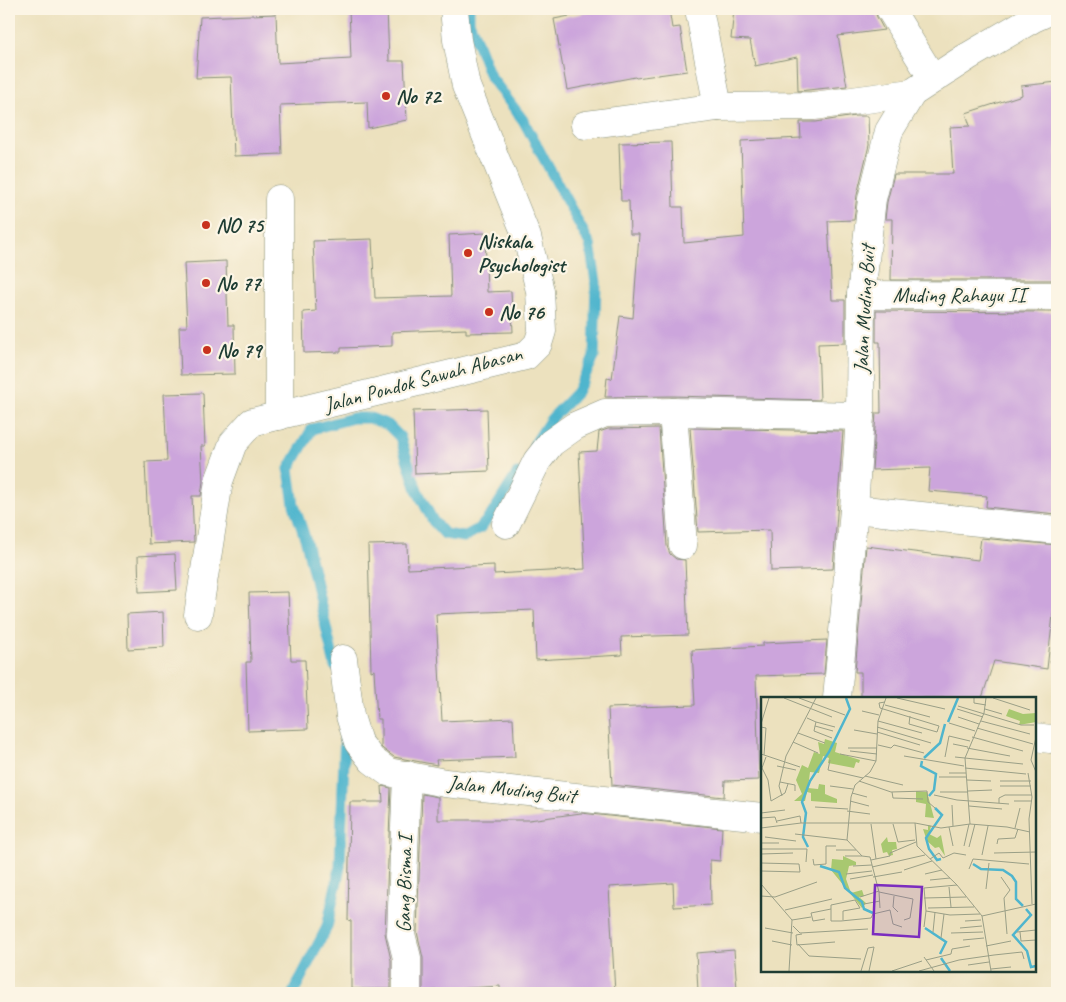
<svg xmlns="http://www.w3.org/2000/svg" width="1066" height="1002" viewBox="0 0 1066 1002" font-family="Caveat,sans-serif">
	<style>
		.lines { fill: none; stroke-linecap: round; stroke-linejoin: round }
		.stream { stroke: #4fb5cd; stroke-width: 11 }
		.building { fill: #cca5dc }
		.street-casing { stroke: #868f79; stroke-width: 29 }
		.street { stroke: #fff; stroke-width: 28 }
		.poi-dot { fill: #c8321e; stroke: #fcf5e5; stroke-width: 2 }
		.labels { text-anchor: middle; stroke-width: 4.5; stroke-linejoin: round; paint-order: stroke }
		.poi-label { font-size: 21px; font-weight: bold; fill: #1f3d34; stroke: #fcf5e5; text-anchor: start }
		.street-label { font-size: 21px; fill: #1f3d34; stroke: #fcf5e5 }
		.inset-river { fill: none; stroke: #4fb5cd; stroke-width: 2.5 }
		.inset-road { fill: none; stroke: #9a9f87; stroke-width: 1 }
		.view { fill: #7b2cbf; fill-opacity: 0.15; stroke: #7b2cbf; stroke-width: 2.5 }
		.inset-edge { fill: none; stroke: #1f3d34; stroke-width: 2.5 }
	</style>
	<rect width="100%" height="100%" fill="#fcf5e5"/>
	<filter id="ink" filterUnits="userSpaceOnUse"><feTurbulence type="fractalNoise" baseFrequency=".02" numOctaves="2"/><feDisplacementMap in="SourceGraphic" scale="10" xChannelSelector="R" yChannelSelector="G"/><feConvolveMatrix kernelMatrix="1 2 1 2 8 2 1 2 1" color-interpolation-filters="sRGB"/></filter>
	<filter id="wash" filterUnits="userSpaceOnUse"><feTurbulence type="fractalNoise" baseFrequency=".0096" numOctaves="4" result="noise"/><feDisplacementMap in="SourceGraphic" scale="20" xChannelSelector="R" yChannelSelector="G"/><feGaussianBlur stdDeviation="1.12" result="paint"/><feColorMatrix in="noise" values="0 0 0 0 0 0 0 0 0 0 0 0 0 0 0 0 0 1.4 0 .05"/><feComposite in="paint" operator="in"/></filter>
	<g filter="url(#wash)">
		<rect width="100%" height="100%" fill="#ece1be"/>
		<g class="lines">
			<g class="stream">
				<path d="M469 9V21L490 76 523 120 590 244 596 282 594 357 577 392 551 419 534 445"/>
				<path d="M335 666 306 541 294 505 289 469 312 429 353 418H370L388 425 400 437 417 490 433 521 445 534 464 537 480 528 492 514 517 474"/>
				<path d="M293 993 327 927 340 867 345 731"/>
			</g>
		</g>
		<g id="blocks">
			<g class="building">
				<path d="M349 9H387L389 61H404L407 120 368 128 367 102 280 105 282 154 234 156 231 77 196 78 200 17 276 14 278 63 351 59Z"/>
				<path d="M606 9H669L672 28 680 27 687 71 636 78 635 77 567 90 554 19Z"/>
				<path d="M734 9H874L877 17 884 30 838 36 847 86 798 91 797 57 755 66 750 40 731 39Z"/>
				<path d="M1057 82V280H891L892 219H885L887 202 894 174H953L950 127 970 126 966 113 1022 95 1021 86Z"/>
				<path d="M855 116H868L869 145 857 195 854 220 828 221 832 300H845V343L818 344 820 400 673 396 605 397 607 378 612 379 620 316 633 318 639 234H630L629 201H621L619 143 671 142 673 207H683L684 243 744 237 741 141 801 138 800 122H816Z"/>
				<path d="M485 233 487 292 511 291 513 332 466 333V329L392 332V346L341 348V352L304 353 303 312 316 311 313 241 372 239 375 298 451 296 449 235Z"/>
				<path d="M226 261 228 325H234L235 374 181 375 179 327H187L184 263Z"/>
				<path d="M876 311 1057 312V514L986 507 987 496 928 491 930 468 872 470 876 413H881L880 342H876Z"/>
				<path d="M203 393 205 446H201L203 481 201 496H192L194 542 149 544 145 462 167 461 164 394Z"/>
				<path d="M487 409 489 471 415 474 413 411Z"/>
				<path d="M659 428 667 546 670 554 676 559 685 560 688 635 621 637 622 655 536 660 534 610 436 614 442 721 513 718 515 757 436 760 437 765 394 757 383 749 381 747V719H377L374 670 371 671 368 545 407 544 408 569 494 565V574L585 569 579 452 597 451 599 432 608 429Z"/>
				<path d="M690 428 843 431 833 569 771 571 770 530 698 532Z"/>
				<path d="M981 538 1057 545V579L1047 669 994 661 982 698H861V672H855L866 546 978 560Z"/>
				<path d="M175 554 177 590 139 592 138 556Z"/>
				<path d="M288 592 291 660H305L308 729 248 731 246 662H251L249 593Z"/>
				<path d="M163 612 164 647 128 649 127 614Z"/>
				<path d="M827 640 824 674 756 676 759 780 725 781 724 797 612 785 608 708 695 705 692 650 763 646V643Z"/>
				<path d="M382 786 391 788 385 933 391 960V989H351V921L348 920 350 802H383Z"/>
				<path d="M422 794 438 797V820H529L581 813 722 828 720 861 710 860 711 905 674 907 673 883 609 887 615 993H500V986L423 991V958L417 932Z"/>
				<path d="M734 950 737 989 698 991 696 953Z"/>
			</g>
		</g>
	</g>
	<g filter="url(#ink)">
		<use href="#blocks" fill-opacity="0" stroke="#868f79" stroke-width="1"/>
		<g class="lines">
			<g class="street-casing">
				<g id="street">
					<path d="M699 9 718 107"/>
					<path d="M890 9 933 79"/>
					<path d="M585 125 718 107 814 106 912 93"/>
					<path d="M279 199V416"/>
					<path d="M861 295 1057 296"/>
					<path d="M673 412 683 545"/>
					<path d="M854 509 1057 530"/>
					<path d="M506 524 537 461 551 443 575 426 605 413 673 412 860 416"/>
					<path d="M198 615 219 481 233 443 252 422 526 356 538 344 542 331 540 291 527 237 466 86 457 40 454 9"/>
					<path d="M343 659 350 716 358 742 372 760 388 772 445 783 762 817"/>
					<path d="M837 698 854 509 860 416 861 295 872 199 889 131 912 93 967 57 1034 18 1054 9"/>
					<path d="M1035 737 1050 739"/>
					<path d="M407 993V958L401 934 407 775"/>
				</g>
			</g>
			<use href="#street" class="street"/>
		</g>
	</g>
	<g class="poi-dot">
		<circle cx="386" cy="96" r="5"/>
		<circle cx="206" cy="225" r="5"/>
		<circle cx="468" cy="253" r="5"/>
		<circle cx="206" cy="283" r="5"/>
		<circle cx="489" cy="312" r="5"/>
		<circle cx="207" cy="350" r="5"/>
	</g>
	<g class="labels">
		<g class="poi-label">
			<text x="396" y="103">No 72</text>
			<text x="216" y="232">NO 75</text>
			<text x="478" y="248">Niskala<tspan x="478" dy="24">Psychologist</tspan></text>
			<text x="216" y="290">No 77</text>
			<text x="499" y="319">No 76</text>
			<text x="217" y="357">No 79</text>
		</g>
		<g class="street-label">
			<text x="959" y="302">Muding Rahayu II</text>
			<text transform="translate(864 309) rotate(-87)" y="7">Jalan Muding Buit</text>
			<text transform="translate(423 379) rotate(-15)" y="7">Jalan Pondok Sawah Abasan</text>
			<text transform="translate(512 789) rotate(6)" y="7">Jalan Muding Buit</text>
			<text transform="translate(404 884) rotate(-89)" y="7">Gang Bisma I</text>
		</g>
	</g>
	<g transform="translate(761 697)">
		<rect width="275" height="275" fill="#ece1be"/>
		<path d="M248 12 262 17 275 16V25L258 28 259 24 245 19ZM64 42 76 46 74 55 99 63 98 66 95 65 93 71 67 66 68 61 62 59 58 76 49 75 47 91 57 92 58 87 64 88V97L76 102V106L50 104V96L46 95 44 104H33L41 97 35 83 41 68 47 71 53 55 59 57 57 45 63 47ZM155 94 166 95 173 121 164 120 165 107 155 105ZM167 128 170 129 168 137 176 141 180 138 184 159 178 150 174 151 166 144 162 132 167 133ZM126 140 127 145H135L136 152 131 153 132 158 128 159 126 155 122 156 120 147ZM82 159 95 165V168L88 169 85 182 90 196 101 193 103 199 98 200 105 206 101 211 70 173 71 162 82 163Z" fill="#a8c870"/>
		<path class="inset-river" d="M187 25 197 1M163 61 179 46 184 27M161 64 160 69 175 77 173 93 168 99M174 111 181 118 165 141 168 152 176 163 180 162M47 150 42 140 45 116 41 105 49 84 68 55 89 12 85 1M212 167 220 172 242 173 251 179 255 185V202L262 209M59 169 78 175 84 191 101 205 103 212 112 216M265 212 270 218 252 238 266 254 270 270 275 269M164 231 185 245 179 257M180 261 189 274"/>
		<path class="inset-road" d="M23 1 71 20M38 1 84 18M125 1 117 24 115 64 109 75 94 88 90 100 86 143 101 159 109 160 118 195 152 202 149 221 143 223M136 1 184 12M213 1V6L225 8M232 1 269 13M124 5 118 6 119 11 178 29M124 8 169 20M197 9 260 28H273M196 12 222 20M224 12 241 17M101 14 118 18M149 19 148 27 176 35 178 29M197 20 218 27M46 21 55 25 54 29 72 34M117 24 161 36M220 24 269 37M55 25 74 30M188 26 214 34M0 27 8 1M54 29 53 34 71 41M0 30 5 31 3 58M116 30 170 46M216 31 272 47M93 33 116 37M116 35 159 48M37 36 64 46M211 40 262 54M275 40 270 63 275 75M32 45 57 56M192 47 207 50M117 48 130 51 133 48 163 56M87 51H116M206 51 249 59M89 54 116 57M0 57 39 70M79 57 115 64M143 59 203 69M5 60 1 71 7 83 10 104 24 96 27 87M184 60 188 39 209 44M194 60 262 67M69 63 67 73 102 81M16 69 35 73M204 71 265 77M188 76H205M267 76 271 100 268 122 271 207M104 79 142 88M178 80H205M206 83 230 84M98 84 130 95 166 94 167 105 174 111M239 84H270M19 85 34 88V94M69 89 92 92M239 89H270M207 94 231 93M131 95 132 101 162 102M179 95H207M91 96 106 100M173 98 196 103 248 107M21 99 18 89 25 59 55 1M89 104 108 109M253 104H271M238 106V101L244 98H271M191 108 192 129M208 109 241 112M54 110 87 112M86 114 109 117M0 116 24 113M0 121 14 120 16 126M16 124 39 119 40 126M154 126 180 131 209 127 246 130 269 135M110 127 115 162M132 127 137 145 154 143M209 127 204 61 223 16 225 1M188 130 192 149M0 131 40 126H154L156 149 196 188 221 219M254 131 259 111M34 137 86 143M4 140 35 144M0 146H18M236 147 237 142 254 141 257 132M203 149 208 127M208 150 214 127M0 152H46L45 165M75 153H95M233 156 275 155M0 157 32 156M221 158 227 129M84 159H101M52 162 53 168 65 167V149H75M169 162 178 156 182 161 193 156 205 158M110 163 129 159V156L155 145M0 166 38 167 39 175M92 169 111 168M111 170 164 158M208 172 212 162 268 167M143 173 171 164M0 174 39 175M85 177 111 174M164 177 181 173M112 180 141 175M240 180 249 193 243 201 246 237M89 182 112 178M169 183 189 181M0 187 31 223 28 274M196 188 163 191 165 214 189 218 219 217M188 190 190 210M225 192 228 166M118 195 119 211M0 199 14 200 56 185M133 199 132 210 137 215M99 200 118 194M163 201 205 200M103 207 119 204M167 211 213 210M24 213 71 202M64 222 52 224 50 216 70 212M31 223 50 220M82 223V214L99 211 94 203 70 208V224H80L110 221 112 217 129 213 132 227 141 230M204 224 220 223M32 229 39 236 107 232M163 230 165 214M4 231 32 236M199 231 221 229M172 235 174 215M256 235 275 233M259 235 260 244 275 243M190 236 222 235M180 241 183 217M202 243 223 241M11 244 31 248M37 247 48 259 100 262M36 248 74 245M36 248 35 238 41 237M225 249 250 244M163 260 173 274M165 263 190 257 191 252 209 249M207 268 228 265M230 272 250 270M100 274 107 251 113 250 108 274M131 274 161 264M158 274 198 263 233 258 261 255 263 262M230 274 221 219 275 207"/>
		<path class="view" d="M114 188 161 190 158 240 112 237Z"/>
		<rect width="275" height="275" class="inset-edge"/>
	</g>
	<rect width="1066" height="1002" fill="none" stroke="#fcf5e5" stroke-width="30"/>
</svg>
